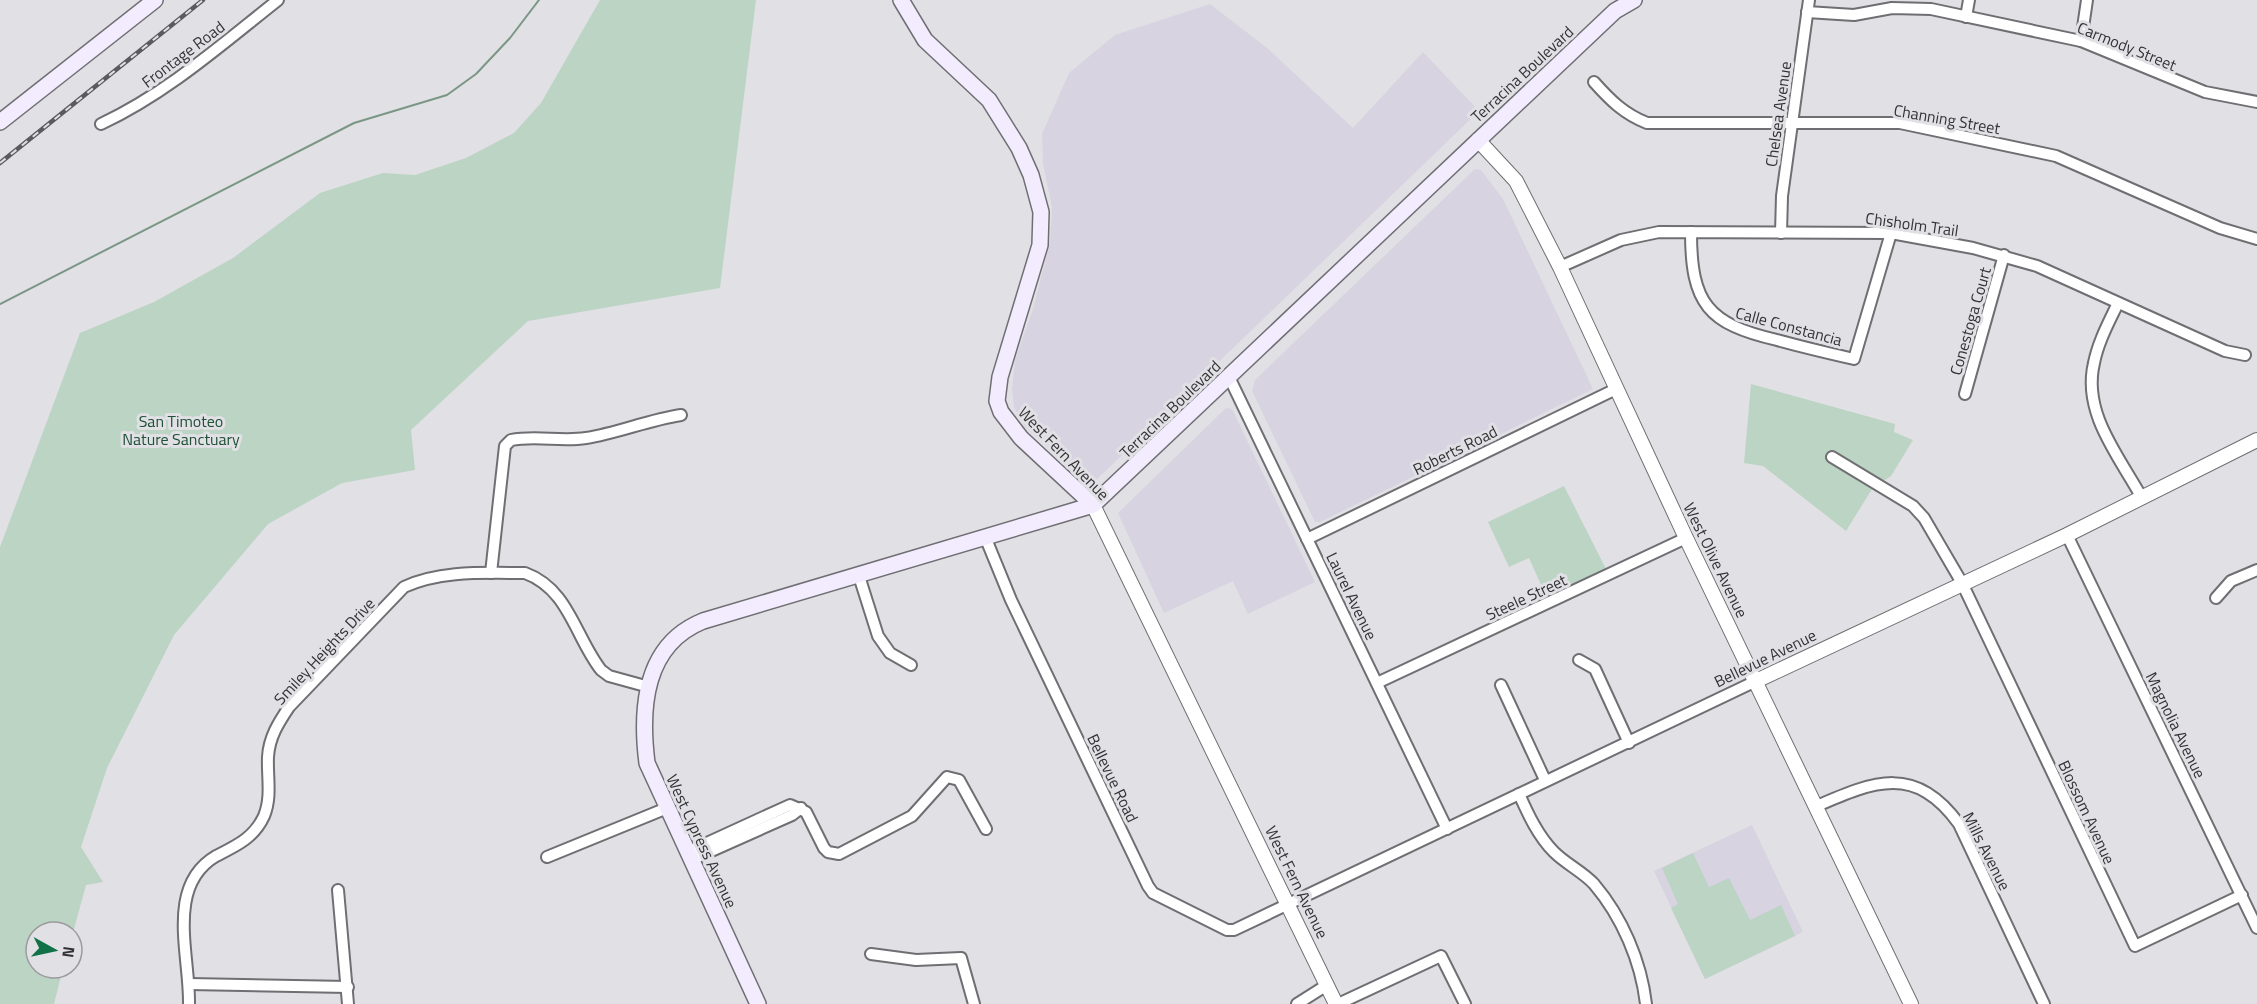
<svg xmlns="http://www.w3.org/2000/svg" width="2257" height="1004" viewBox="0 0 2257 1004" font-family="'Titillium Web',sans-serif">
	<style>
		.built { fill: #d7d3e0 }
		.green { fill: #bbd4c4 }
		.lines { fill: none; stroke-linecap: round; stroke-linejoin: round }
		.stream { stroke: #7a9785; stroke-width: 2 }
		.minor-casing { stroke: #6f6e72; stroke-width: 14 }
		.tertiary-casing { stroke: #6f6e72; stroke-width: 16 }
		.secondary-casing { stroke: #6f6e72; stroke-width: 18 }
		.minor { stroke: #fff; stroke-width: 10 }
		.tertiary { stroke: #fff; stroke-width: 14 }
		.secondary { stroke: #f2ecfe; stroke-width: 15 }
		.rail-casing { stroke: #5b5a5d; stroke-width: 4.5 }
		.rail { stroke: #e1e0e5; stroke-width: 2; stroke-dasharray: 7; stroke-linecap: butt }
		.labels { text-anchor: middle; stroke-width: 6; stroke-linejoin: round; paint-order: stroke }
		.street-label { font-size: 16px; fill: #333234; stroke: #e1e0e5 }
		.park-label { font-size: 16px; fill: #1d5036; stroke: #e1e0e5 }
	</style>
	<rect width="100%" height="100%" fill="#e1e0e5"/>
	<g class="built">
		<path d="M1210 4 1267 48 1353 128 1423 52 1479 111 1093 483H1089L1024 426 1014 407 1012 389 1015 360 1033 309 1050 242 1052 208 1043 163 1042 134 1069 73 1115 35Z"/>
		<path d="M1475 169 1481 170 1503 199 1593 389 1320 522H1315L1252 391 1255 380Z"/>
		<path d="M1226 408 1232 409 1315 582 1248 614 1233 581 1164 613 1118 513Z"/>
		<path d="M1752 825 1803 932 1705 979 1654 871Z"/>
	</g>
	<g class="green">
		<path d="M600 0H756L720 288 528 321 411 430 415 470 342 483 268 524 174 635 107 768 81 847 103 882 86 885 72 936V932H36V968H63L54 1004H0V547L80 333 154 302 233 258 320 193 383 173 415 175 466 158 514 133 541 103Z"/>
		<path d="M1751 384 1895 424 1894 432 1913 440 1891 476 1872 489 1846 531 1763 466 1744 463Z"/>
		<path d="M1564 486 1607 571 1547 598 1529 558 1509 567 1488 522Z"/>
		<path d="M1693 853 1709 887 1729 878 1750 920 1781 905 1795 936 1705 979 1671 908 1678 904 1662 868Z"/>
	</g>
	<g class="lines">
		<path class="stream" d="M0 304 354 123 447 95 476 74 510 38 539 0"/>
		<g class="minor-casing">
			<g id="minor">
				<path d="M1807 12 1854 15 1892 8 1931 9 2081 41 2205 92 2257 102"/>
				<path d="M1966 17 1969 0"/>
				<path d="M2081 41 2087 0"/>
				<path d="M1594 82C1610 100 1624 114 1647 123H1900L2056 156 2220 228 2257 239"/>
				<path d="M101 124C167 93 221 45 278 0"/>
				<path d="M1691 232C1691 304 1708 324 1777 340 1802 347 1828 353 1854 359L1891 233"/>
				<path d="M1781 233 1782 196 1809 0"/>
				<path d="M1560 267 1621 240 1659 232 1891 233 1973 248 2037 266 2225 351 2245 355"/>
				<path d="M2118 303C2109 322 2098 342 2094 363 2082 413 2119 456 2142 498"/>
				<path d="M1229 377 1447 829"/>
				<path d="M1965 394 2004 255"/>
				<path d="M1832 457 1913 506 1924 518 1962 583 2135 946 2242 895"/>
				<path d="M2067 535 2257 928"/>
				<path d="M986 539 1011 600 1148 886 1153 893 1227 930H1234L1756 681"/>
				<path d="M1307 539 1616 389"/>
				<path d="M491 573 505 446 511 440C536 435 561 442 586 438 618 433 648 420 681 415"/>
				<path d="M859 576 878 636 890 653 911 665"/>
				<path d="M2216 598 2231 581 2257 570"/>
				<path d="M1579 660 1595 669 1629 743"/>
				<path d="M1377 683 1686 538"/>
				<path d="M1501 685 1545 780"/>
				<path d="M1519 794C1528 814 1538 836 1554 852 1566 864 1583 872 1594 884 1622 917 1641 961 1646 1004"/>
				<path d="M1817 806C1874 781 1916 764 1959 824L2044 1004"/>
				<path d="M687 852 790 805 806 812 824 848 828 852 839 854 912 816 947 777 959 780 986 829"/>
				<path d="M547 857 667 808"/>
				<path d="M691 860 792 815 801 808"/>
				<path d="M338 890 348 1004"/>
				<path d="M871 954 916 960 961 958 974 1004"/>
				<path d="M189 984 348 987"/>
				<path d="M189 1004C190 955 165 886 216 856 236 846 254 838 264 816 272 797 267 776 268 757 269 737 279 722 289 707L404 587C441 570 485 573 525 573 569 589 575 637 601 670L609 676 649 687"/>
				<path d="M1297 1004 1327 985"/>
				<path d="M1338 1004 1441 956 1465 1004"/>
			</g>
		</g>
		<g class="tertiary-casing">
			<g id="tertiary">
				<path d="M1478 140 1516 181 1560 267 1686 538 1911 1004"/>
				<path d="M1093 505 1336 1004"/>
				<path d="M1756 681 2067 535 2257 440"/>
			</g>
		</g>
		<g class="secondary-casing">
			<g id="secondary">
				<path d="M901 0 925 40 989 100 1019 148 1031 175 1041 212 1040 245 1000 377 997 401 1001 412 1021 438 1093 505"/>
				<path d="M0 122 155 0"/>
				<path d="M758 1004 647 763C640 708 644 645 703 621L1093 505 1615 11 1634 0"/>
			</g>
		</g>
		<use href="#minor" class="minor"/>
		<use href="#tertiary" class="tertiary"/>
		<use href="#secondary" class="secondary"/>
		<g class="rail-casing">
			<path id="rail" d="M0 163 203 0"/>
		</g>
		<use href="#rail" class="rail"/>
	</g>
	<g class="labels">
		<g class="street-label">
			<text transform="translate(2127 46) rotate(22)" y="6">Carmody Street</text>
			<text transform="translate(183 54) rotate(-37)" y="6">Frontage Road</text>
			<text transform="translate(1522 74) rotate(-43)" y="6">Terracina Boulevard</text>
			<text transform="translate(1778 114) rotate(-82)" y="6">Chelsea Avenue</text>
			<text transform="translate(1947 119) rotate(10)" y="6">Channing Street</text>
			<text transform="translate(1912 224) rotate(8)" y="6">Chisholm Trail</text>
			<text transform="translate(1970 321) rotate(-74)" y="6">Conestoga Court</text>
			<text transform="translate(1789 326) rotate(15)" y="6">Calle Constancia</text>
			<text transform="translate(1170 409) rotate(-44)" y="6">Terracina Boulevard</text>
			<text transform="translate(1455 450) rotate(-26)" y="6">Roberts Road</text>
			<text transform="translate(1064 453) rotate(46)" y="6">West Fern Avenue</text>
			<text transform="translate(1716 560) rotate(64)" y="6">West Olive Avenue</text>
			<text transform="translate(1352 596) rotate(64)" y="6">Laurel Avenue</text>
			<text transform="translate(1526 597) rotate(-25)" y="6">Steele Street</text>
			<text transform="translate(324 651) rotate(-47)" y="6">Smiley Heights Drive</text>
			<text transform="translate(1765 658) rotate(-26)" y="6">Bellevue Avenue</text>
			<text transform="translate(2176 725) rotate(64)" y="6">Magnolia Avenue</text>
			<text transform="translate(1113 778) rotate(64)" y="6">Bellevue Road</text>
			<text transform="translate(2087 812) rotate(65)" y="6">Blossom Avenue</text>
			<text transform="translate(702 841) rotate(65)" y="6">West Cypress Avenue</text>
			<text transform="translate(1987 851) rotate(63)" y="6">Mills Avenue</text>
			<text transform="translate(1297 882) rotate(64)" y="6">West Fern Avenue</text>
		</g>
		<g class="park-label">
			<text x="181" y="427">San Timoteo<tspan x="181" dy="18">Nature Sanctuary</tspan></text>
		</g>
	</g>
	<g transform="translate(54 950) rotate(98)"><circle r="28" fill="#e1e0e5" stroke="#9b9a9e" stroke-width="1.5"/>
	<path d="M0-4.5L10 22L0 15L-10 22Z" fill="#117147"/>
	<text y="-9" font-size="16" font-weight="bold" text-anchor="middle" fill="#333234">N</text>
	</g>
</svg>
